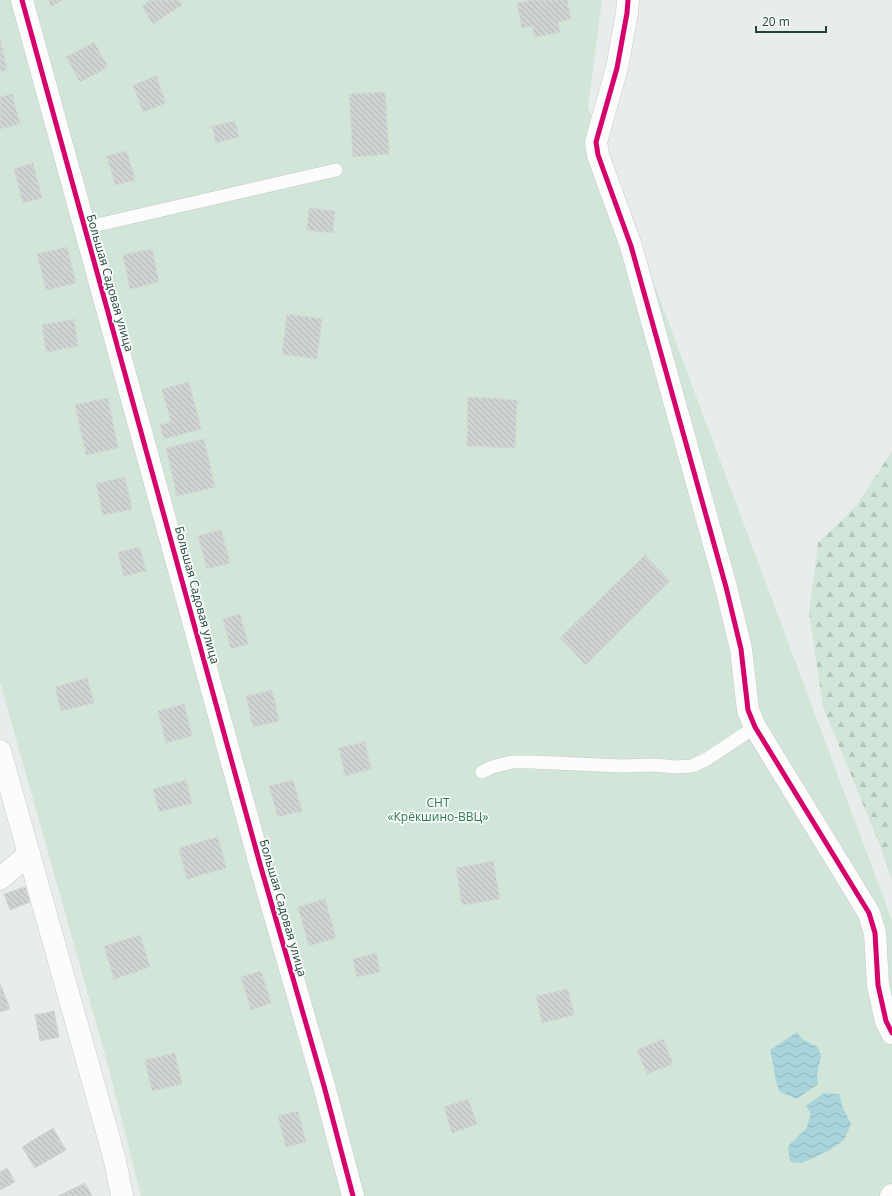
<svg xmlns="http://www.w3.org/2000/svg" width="892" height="1196" viewBox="0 0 892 1196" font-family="'Open Sans',sans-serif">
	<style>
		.forest { fill: url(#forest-firs) }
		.garden { fill: #d1e6d8 }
		.water { fill: url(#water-waves) }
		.building { fill: url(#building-back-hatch); stroke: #d1d6d4 }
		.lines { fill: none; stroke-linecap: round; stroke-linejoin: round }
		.service-casing { stroke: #c5cac8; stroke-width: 14 }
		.minor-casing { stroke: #c5cac8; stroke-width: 23 }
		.service { stroke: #fcfcfc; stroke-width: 13 }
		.minor { stroke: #fcfcfc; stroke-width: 22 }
		.cycleway-casing { stroke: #f7fbf9; stroke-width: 8 }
		.cycleway { stroke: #d6006c; stroke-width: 5 }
		.labels { text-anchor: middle; stroke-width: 3.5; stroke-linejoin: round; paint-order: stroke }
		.street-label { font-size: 12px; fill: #24423a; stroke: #f7fbf9 }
		.park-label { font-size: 12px; fill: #2d7a4b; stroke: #f7fbf9 }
	</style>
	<defs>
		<pattern id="forest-firs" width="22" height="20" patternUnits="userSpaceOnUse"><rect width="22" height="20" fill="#d1e6d8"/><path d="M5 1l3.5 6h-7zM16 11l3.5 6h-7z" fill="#b3c6ba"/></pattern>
		<pattern id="water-waves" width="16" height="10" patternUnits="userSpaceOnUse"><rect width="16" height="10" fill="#a9d4db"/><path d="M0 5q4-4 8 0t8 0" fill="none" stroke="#91b7bd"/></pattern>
		<pattern id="building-back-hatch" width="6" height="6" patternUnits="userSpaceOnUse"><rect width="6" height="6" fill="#cfd4d2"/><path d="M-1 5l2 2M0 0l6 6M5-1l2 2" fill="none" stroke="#b2b7b5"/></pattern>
	</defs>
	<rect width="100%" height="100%" fill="#e8edeb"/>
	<path class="forest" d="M892 451V880L881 848 823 707 809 613 818 543 856 506Z"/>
	<path class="garden" d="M0 0H602L588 107 892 920V1196H141L109 1069 0 682Z"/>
	<g class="water">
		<path d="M797 1032 802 1039 818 1047 821 1056 817 1075 818 1084 797 1099 780 1092C774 1079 774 1064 770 1050Z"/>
		<path d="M824 1093 839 1094 843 1108 851 1124 844 1140 830 1150 802 1163 790 1162 788 1146 806 1129 811 1114 806 1106Z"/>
	</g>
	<g class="building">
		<path d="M48 0H62L52 6Z"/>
		<path d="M151 0H179L182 5 153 24 142 6Z"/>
		<path d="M532 0H567L571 19 558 22 560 32 535 37 532 26 522 28 517 3Z"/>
		<path d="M0 38 7 70 0 72Z"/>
		<path d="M94 42 108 67 80 82 66 57Z"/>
		<path d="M156 76 166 103 143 112 133 85Z"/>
		<path d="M385 92 389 154 353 157 349 94Z"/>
		<path d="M12 94 20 124 0 129V97Z"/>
		<path d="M235 121 239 137 216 143 212 126Z"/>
		<path d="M127 151 135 180 115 185 107 156Z"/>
		<path d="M33 163 42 198 23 203 14 169Z"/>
		<path d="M309 208 335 211 333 233 307 230Z"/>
		<path d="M67 247 76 283 46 290 37 254Z"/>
		<path d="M152 249 159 282 130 289 123 255Z"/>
		<path d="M287 314 322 319 317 359 282 354Z"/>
		<path d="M74 319 78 346 46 352 42 325Z"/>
		<path d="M189 382 201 429 164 439 160 425 171 422 162 389Z"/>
		<path d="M468 397 517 400 515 448 467 446Z"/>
		<path d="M108 398 118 448 86 455 75 405Z"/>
		<path d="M204 439 215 487 177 496 166 448Z"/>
		<path d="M125 477 132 509 103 515 96 484Z"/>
		<path d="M221 530 230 563 207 569 198 536Z"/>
		<path d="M140 547 146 571 124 576 118 552Z"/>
		<path d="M645 555 670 581 586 665 560 638Z"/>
		<path d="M240 614 248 644 231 649 223 619Z"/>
		<path d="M87 678 94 703 61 711 55 687Z"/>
		<path d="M272 690 279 721 253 727 246 696Z"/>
		<path d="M184 704 192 736 166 743 158 711Z"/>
		<path d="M365 742 371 769 345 776 339 748Z"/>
		<path d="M186 780 192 803 159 812 153 789Z"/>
		<path d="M293 780 302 811 278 817 269 786Z"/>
		<path d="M218 837 226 868 187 879 179 848Z"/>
		<path d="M493 861 500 899 462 905 456 868Z"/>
		<path d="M25 887 30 902 10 910 4 894Z"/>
		<path d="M325 899 336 938 309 946 298 907Z"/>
		<path d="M140 935 150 967 114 979 104 946Z"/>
		<path d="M376 953 380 972 357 977 353 959Z"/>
		<path d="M261 971 271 1003 251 1010 241 977Z"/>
		<path d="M0 983 10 1009 0 1012Z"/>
		<path d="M568 989 574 1015 542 1023 536 996Z"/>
		<path d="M54 1011 59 1037 40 1041 35 1015Z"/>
		<path d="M663 1039 673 1064 647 1074 637 1050Z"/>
		<path d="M175 1053 182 1084 152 1091 145 1060Z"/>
		<path d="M468 1099 477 1124 452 1133 444 1107Z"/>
		<path d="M298 1111 306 1142 286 1147 278 1116Z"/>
		<path d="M53 1128 66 1150 35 1168 22 1147Z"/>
		<path d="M7 1168 15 1182 0 1190V1172Z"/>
		<path d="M85 1183 92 1196H58Z"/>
	</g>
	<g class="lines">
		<g class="service-casing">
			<g id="service">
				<path d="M84 228 336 170"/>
				<path d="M482 772 492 767 512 762H533L621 766 654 765 676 767 692 766 707 759 755 727"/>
			</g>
		</g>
		<g class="minor-casing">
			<g id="minor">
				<path d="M22 0 260 864 324 1086 353 1196"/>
				<path d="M628 0 627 13 617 68 596 142 598 155 631 246 726 587 741 649 748 710 755 727 869 913 875 933 878 985 886 1021 892 1033"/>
				<path d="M0 751 106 1128 115 1161 122 1196"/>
				<path d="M0 879 29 854"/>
				<path d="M891 1196 892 1195"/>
			</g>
		</g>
		<use href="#service" class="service"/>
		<use href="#minor" class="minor"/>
		<g class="cycleway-casing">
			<g id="cycleway">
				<path d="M22 0 260 864 324 1086 353 1196"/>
				<path d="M628 0 627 13 617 68 596 142 598 155 631 246 726 587 741 649 748 710 755 727 869 913 875 933 878 985 886 1021 892 1033"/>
			</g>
		</g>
		<use href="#cycleway" class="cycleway"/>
	</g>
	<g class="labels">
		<g class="street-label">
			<text transform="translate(110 283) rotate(74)" y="4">Большая Садовая улица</text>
			<text transform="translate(197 595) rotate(75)" y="4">Большая Садовая улица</text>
			<text transform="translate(283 908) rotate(74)" y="4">Большая Садовая улица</text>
		</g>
		<g class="park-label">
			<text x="438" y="807">СНТ<tspan x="438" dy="14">«Крёкшино-ВВЦ»</tspan></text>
		</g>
	</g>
	<path d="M756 26v6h70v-6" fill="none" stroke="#24423a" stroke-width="2"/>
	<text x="762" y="26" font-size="12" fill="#24423a" stroke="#f7fbf9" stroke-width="3" paint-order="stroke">20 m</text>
</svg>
